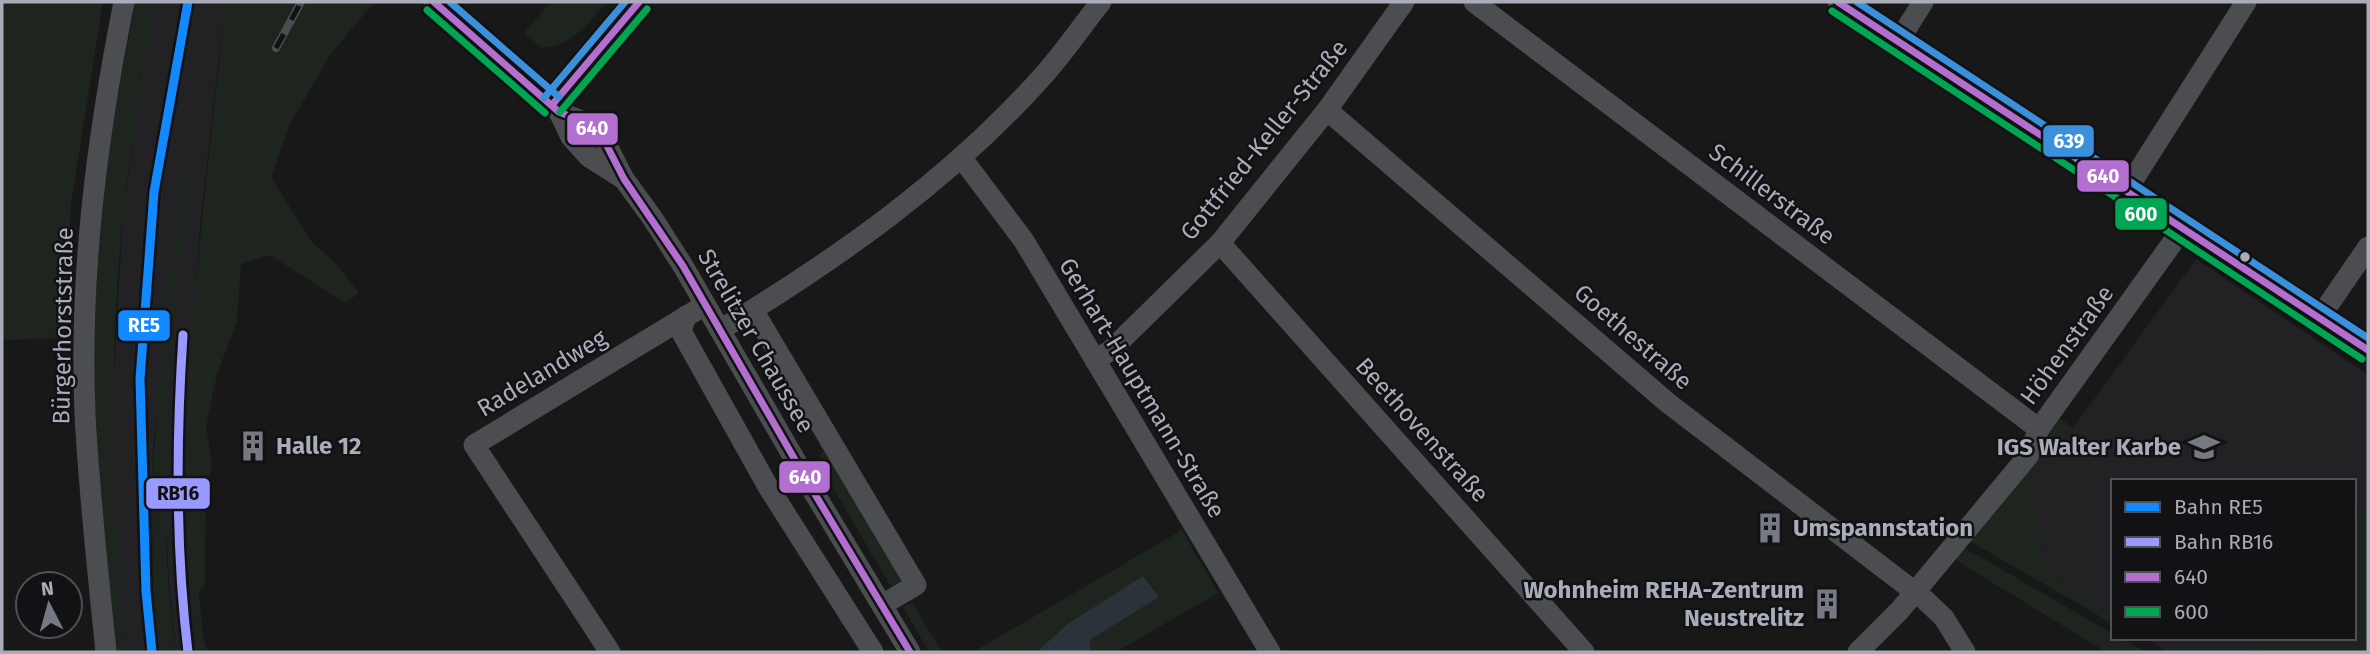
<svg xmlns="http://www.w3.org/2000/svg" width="2370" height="654" viewBox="0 0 2370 654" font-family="'Fira Sans',sans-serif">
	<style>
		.built { fill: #222224 }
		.green { fill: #1e251f }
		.water { fill: #2b323a }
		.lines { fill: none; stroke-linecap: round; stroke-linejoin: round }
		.minor { stroke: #4c4d51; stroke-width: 21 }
		.rail-casing { stroke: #4c4d50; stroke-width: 8 }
		.rail { stroke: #121214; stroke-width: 5; stroke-dasharray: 16; stroke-linecap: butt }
		.bus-1-casing { stroke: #121214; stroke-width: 12 }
		.bus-2-casing { stroke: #121214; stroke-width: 12 }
		.bus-3-casing { stroke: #121214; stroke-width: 12 }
		.bus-1 { stroke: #b36fd0; stroke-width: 7 }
		.bus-2 { stroke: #00a651; stroke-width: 7 }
		.bus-3 { stroke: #3a90db; stroke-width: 7 }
		.rail-1-casing { stroke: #121214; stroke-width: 14 }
		.rail-2-casing { stroke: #121214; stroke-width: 14 }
		.rail-1 { stroke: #1389ff; stroke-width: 9 }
		.rail-2 { stroke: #99f; stroke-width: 9 }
		.bus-dot { fill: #a9adb9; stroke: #121214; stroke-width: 2.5 }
		.labels { text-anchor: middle; stroke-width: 5; stroke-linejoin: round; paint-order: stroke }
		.street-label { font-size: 24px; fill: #a9adb9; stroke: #121214 }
		.poi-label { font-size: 24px; font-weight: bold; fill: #a9adb9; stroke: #121214; text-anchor: start }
		.line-badge { stroke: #121214; stroke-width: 2.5 }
		.badge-label { font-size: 19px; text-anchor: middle; font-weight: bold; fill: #fff }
		.pale-badge-label { font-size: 19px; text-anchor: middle; font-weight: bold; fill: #111 }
	</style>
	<rect width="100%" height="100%" fill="#181818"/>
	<g class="built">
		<path d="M155 2H225L200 224 188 397 186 510 189 595 197 652H176L170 595 165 511 167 398 187 186H179L153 448 151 550 159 652H125L117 550 113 438 114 376 123 215 141 88 139 75 141 60 150 43Z"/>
		<path d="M2196 259 2368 375V652H2167L2146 638H2354V481H2113V616L2044 568 2029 465 2058 417 2073 428Z"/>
	</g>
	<g class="green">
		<path d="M2 2H103L71 203 64 338 2 340Z"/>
		<path d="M135 2H155L150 43 141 60 139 74 141 88C135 130 128 173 123 215 108 361 113 507 125 652H115C101 515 86 376 98 238 105 159 121 80 135 2Z"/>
		<path d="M225 2H374L331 54 290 124 271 177 311 241 336 264 359 293 345 303 270 255 241 264 237 321 217 374 206 426 212 466 206 487 205 585 199 592 203 638 208 652H197C188 596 186 539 186 483 186 322 210 162 225 2Z"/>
		<path d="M551 2H606C588 24 573 45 542 48L524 33Z"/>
		<path d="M184 162H188L187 186C173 343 153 495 176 652H159C141 496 163 341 179 186Z"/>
		<path d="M2058 417 2072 428 2060 445 2049 429Z"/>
		<path d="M823 441 908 585 895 593 820 466 824 464 819 455 824 452 819 443Z"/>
		<path d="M2029 465 2044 568 2113 616V624L1968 540Z"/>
		<path d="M2368 499V652H2254L2265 638H2354V518Z"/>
		<path d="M1182 530 1218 593 1116 652H1091L1090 640 1159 597 1143 576 1066 625 1037 652H973Z"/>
		<path d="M1963 547 2113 634V638H2121L2145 652H2106L1954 559Z"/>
		<path d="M912 602 942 652H929L903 607Z"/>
	</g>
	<path class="water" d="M1143 576 1159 597 1090 640 1091 652H1037L1066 625Z"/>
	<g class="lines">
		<g class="minor">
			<path d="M434 2 559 112 571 137 589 157 622 178"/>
			<path d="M1474 2 2039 429"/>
			<path d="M1838 2 2368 350"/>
			<path d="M1898 42 1923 2"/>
			<path d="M552 105 639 2"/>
			<path d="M1327 110 1668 403 1924 599 1944 618 1965 652"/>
			<path d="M559 112 587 123 606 144 624 179 653 219 683 266 813 491 910 652"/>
			<path d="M961 157 1024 241 1270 652"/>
			<path d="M2126 191 2246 2"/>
			<path d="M1220 243 1584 652"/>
			<path d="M753 310 916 585 882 605"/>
			<path d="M686 316 681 331 767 485 873 652"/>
			<path d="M2320 317 2368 247"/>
			<path d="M720 330C837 259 950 180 1042 77 1063 54 1081 27 1101 2"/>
			<path d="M1095 360 1110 351 1220 243 1327 110 1404 2"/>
			<path d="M106 652C98 573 89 493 85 414 79 275 97 137 124 2"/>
			<path d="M610 652 474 445 705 305"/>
			<path d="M1858 652 1900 610 2028 456 2039 429 2183 228"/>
		</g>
		<g class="rail-casing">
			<path id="rail" d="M276 48 301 2"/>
		</g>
		<use href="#rail" class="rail"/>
		<g class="bus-1-casing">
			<g id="bus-1">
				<path d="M434 2 559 112 587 123 606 144 624 179 683 266 813 491 910 652"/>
				<path d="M1838 2 2368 350"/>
				<path d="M552 105 639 2"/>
			</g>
		</g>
		<g class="bus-2-casing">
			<g id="bus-2">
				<path d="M427 10 545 113"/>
				<path d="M1832 11 2362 359"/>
				<path d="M560 112 647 9"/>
			</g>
		</g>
		<g class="bus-3-casing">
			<g id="bus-3">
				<path d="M450 2 559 97"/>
				<path d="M1857 2 2368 338"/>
				<path d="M544 98 625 2"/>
			</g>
		</g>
		<use href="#bus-1" class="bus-1"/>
		<use href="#bus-2" class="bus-2"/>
		<use href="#bus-3" class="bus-3"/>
		<g class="rail-1-casing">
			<path id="rail-1" d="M152 652 146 591 140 379 154 192 188 2"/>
		</g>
		<g class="rail-2-casing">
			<path id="rail-2" d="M183 335C176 441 175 546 188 652"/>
		</g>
		<use href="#rail-1" class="rail-1"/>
		<use href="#rail-2" class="rail-2"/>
	</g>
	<defs>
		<g id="building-bare" transform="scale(2.415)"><path d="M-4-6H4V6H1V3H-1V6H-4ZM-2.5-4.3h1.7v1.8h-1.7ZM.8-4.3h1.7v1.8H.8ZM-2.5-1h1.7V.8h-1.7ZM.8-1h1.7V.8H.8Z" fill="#767981" stroke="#121214" stroke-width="2.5" paint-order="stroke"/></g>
		<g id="school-bare" transform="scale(2.415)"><path d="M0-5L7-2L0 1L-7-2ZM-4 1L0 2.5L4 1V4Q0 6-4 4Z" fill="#767981" stroke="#121214" stroke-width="2.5" paint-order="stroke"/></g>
	</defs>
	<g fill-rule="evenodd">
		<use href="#building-bare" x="253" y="446"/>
		<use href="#school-bare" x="2204" y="447"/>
		<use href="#building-bare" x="1770" y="528"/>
		<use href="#building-bare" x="1827" y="604"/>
	</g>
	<circle class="bus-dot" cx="2245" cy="257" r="6"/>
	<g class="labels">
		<g class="street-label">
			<text transform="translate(1264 140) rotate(-51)" y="8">Gottfried-Keller-Straße</text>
			<text transform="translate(1772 194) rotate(37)" y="8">Schillerstraße</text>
			<text transform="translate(63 326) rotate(-89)" y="8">Bürgerhorststraße</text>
			<text transform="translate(1633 337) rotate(41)" y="8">Goethestraße</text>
			<text transform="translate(756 341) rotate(60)" y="8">Strelitzer Chaussee</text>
			<text transform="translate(2067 345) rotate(-54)" y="8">Höhenstraße</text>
			<text transform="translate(542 373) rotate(-31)" y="8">Radelandweg</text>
			<text transform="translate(1142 388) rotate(59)" y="8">Gerhart-Hauptmann-Straße</text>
			<text transform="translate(1422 430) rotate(48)" y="8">Beethovenstraße</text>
		</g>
		<g class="poi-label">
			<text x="276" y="454">Halle 12</text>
			<text x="2181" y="455" text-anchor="end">IGS Walter Karbe</text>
			<text x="1793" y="536">Umspannstation</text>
			<text x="1804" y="598" text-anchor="end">Wohnheim REHA-Zentrum<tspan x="1804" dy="28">Neustrelitz</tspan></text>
		</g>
	</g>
	<g class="line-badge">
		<rect x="566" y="112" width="53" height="34" rx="7" fill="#b36fd0"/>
		<rect x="2042" y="124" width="53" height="34" rx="7" fill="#3a90db"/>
		<rect x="2076" y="159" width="54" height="34" rx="7" fill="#b36fd0"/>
		<rect x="2114" y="197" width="54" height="34" rx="7" fill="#00a651"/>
		<rect x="117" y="309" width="54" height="33" rx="7" fill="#1389ff"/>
		<rect x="778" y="460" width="53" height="34" rx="7" fill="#b36fd0"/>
		<rect x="145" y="477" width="66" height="33" rx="7" fill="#99f"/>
	</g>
	<g class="badge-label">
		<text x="592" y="135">640</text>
		<text x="2069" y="148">639</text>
		<text x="2103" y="183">640</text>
		<text x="2141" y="221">600</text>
		<text x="144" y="332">RE5</text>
		<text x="805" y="484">640</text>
	</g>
	<g class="pale-badge-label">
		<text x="178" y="500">RB16</text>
	</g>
	<rect width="2370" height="654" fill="none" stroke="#a9adb9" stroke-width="7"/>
	<rect x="2111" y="479" width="245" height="161" fill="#121214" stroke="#4e5056" stroke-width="2"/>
	<rect x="2125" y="502" width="35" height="10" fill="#1389ff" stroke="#4e5056" stroke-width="2"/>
	<text x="2174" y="514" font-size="21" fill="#a9adb9">Bahn RE5</text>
	<rect x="2125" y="537" width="35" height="10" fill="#9999ff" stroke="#4e5056" stroke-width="2"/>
	<text x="2174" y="549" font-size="21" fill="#a9adb9">Bahn RB16</text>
	<rect x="2125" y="572" width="35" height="10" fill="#b36fd0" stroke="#4e5056" stroke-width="2"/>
	<text x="2174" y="584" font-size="21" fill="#a9adb9">640</text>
	<rect x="2125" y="607" width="35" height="10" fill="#00a651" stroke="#4e5056" stroke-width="2"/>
	<text x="2174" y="619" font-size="21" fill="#a9adb9">600</text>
	<g transform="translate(49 605) rotate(354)"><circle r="33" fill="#121214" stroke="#4e5056" stroke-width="2"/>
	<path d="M0-5L12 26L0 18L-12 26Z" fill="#767981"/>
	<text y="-10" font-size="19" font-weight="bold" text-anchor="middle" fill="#a9adb9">N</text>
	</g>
</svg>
